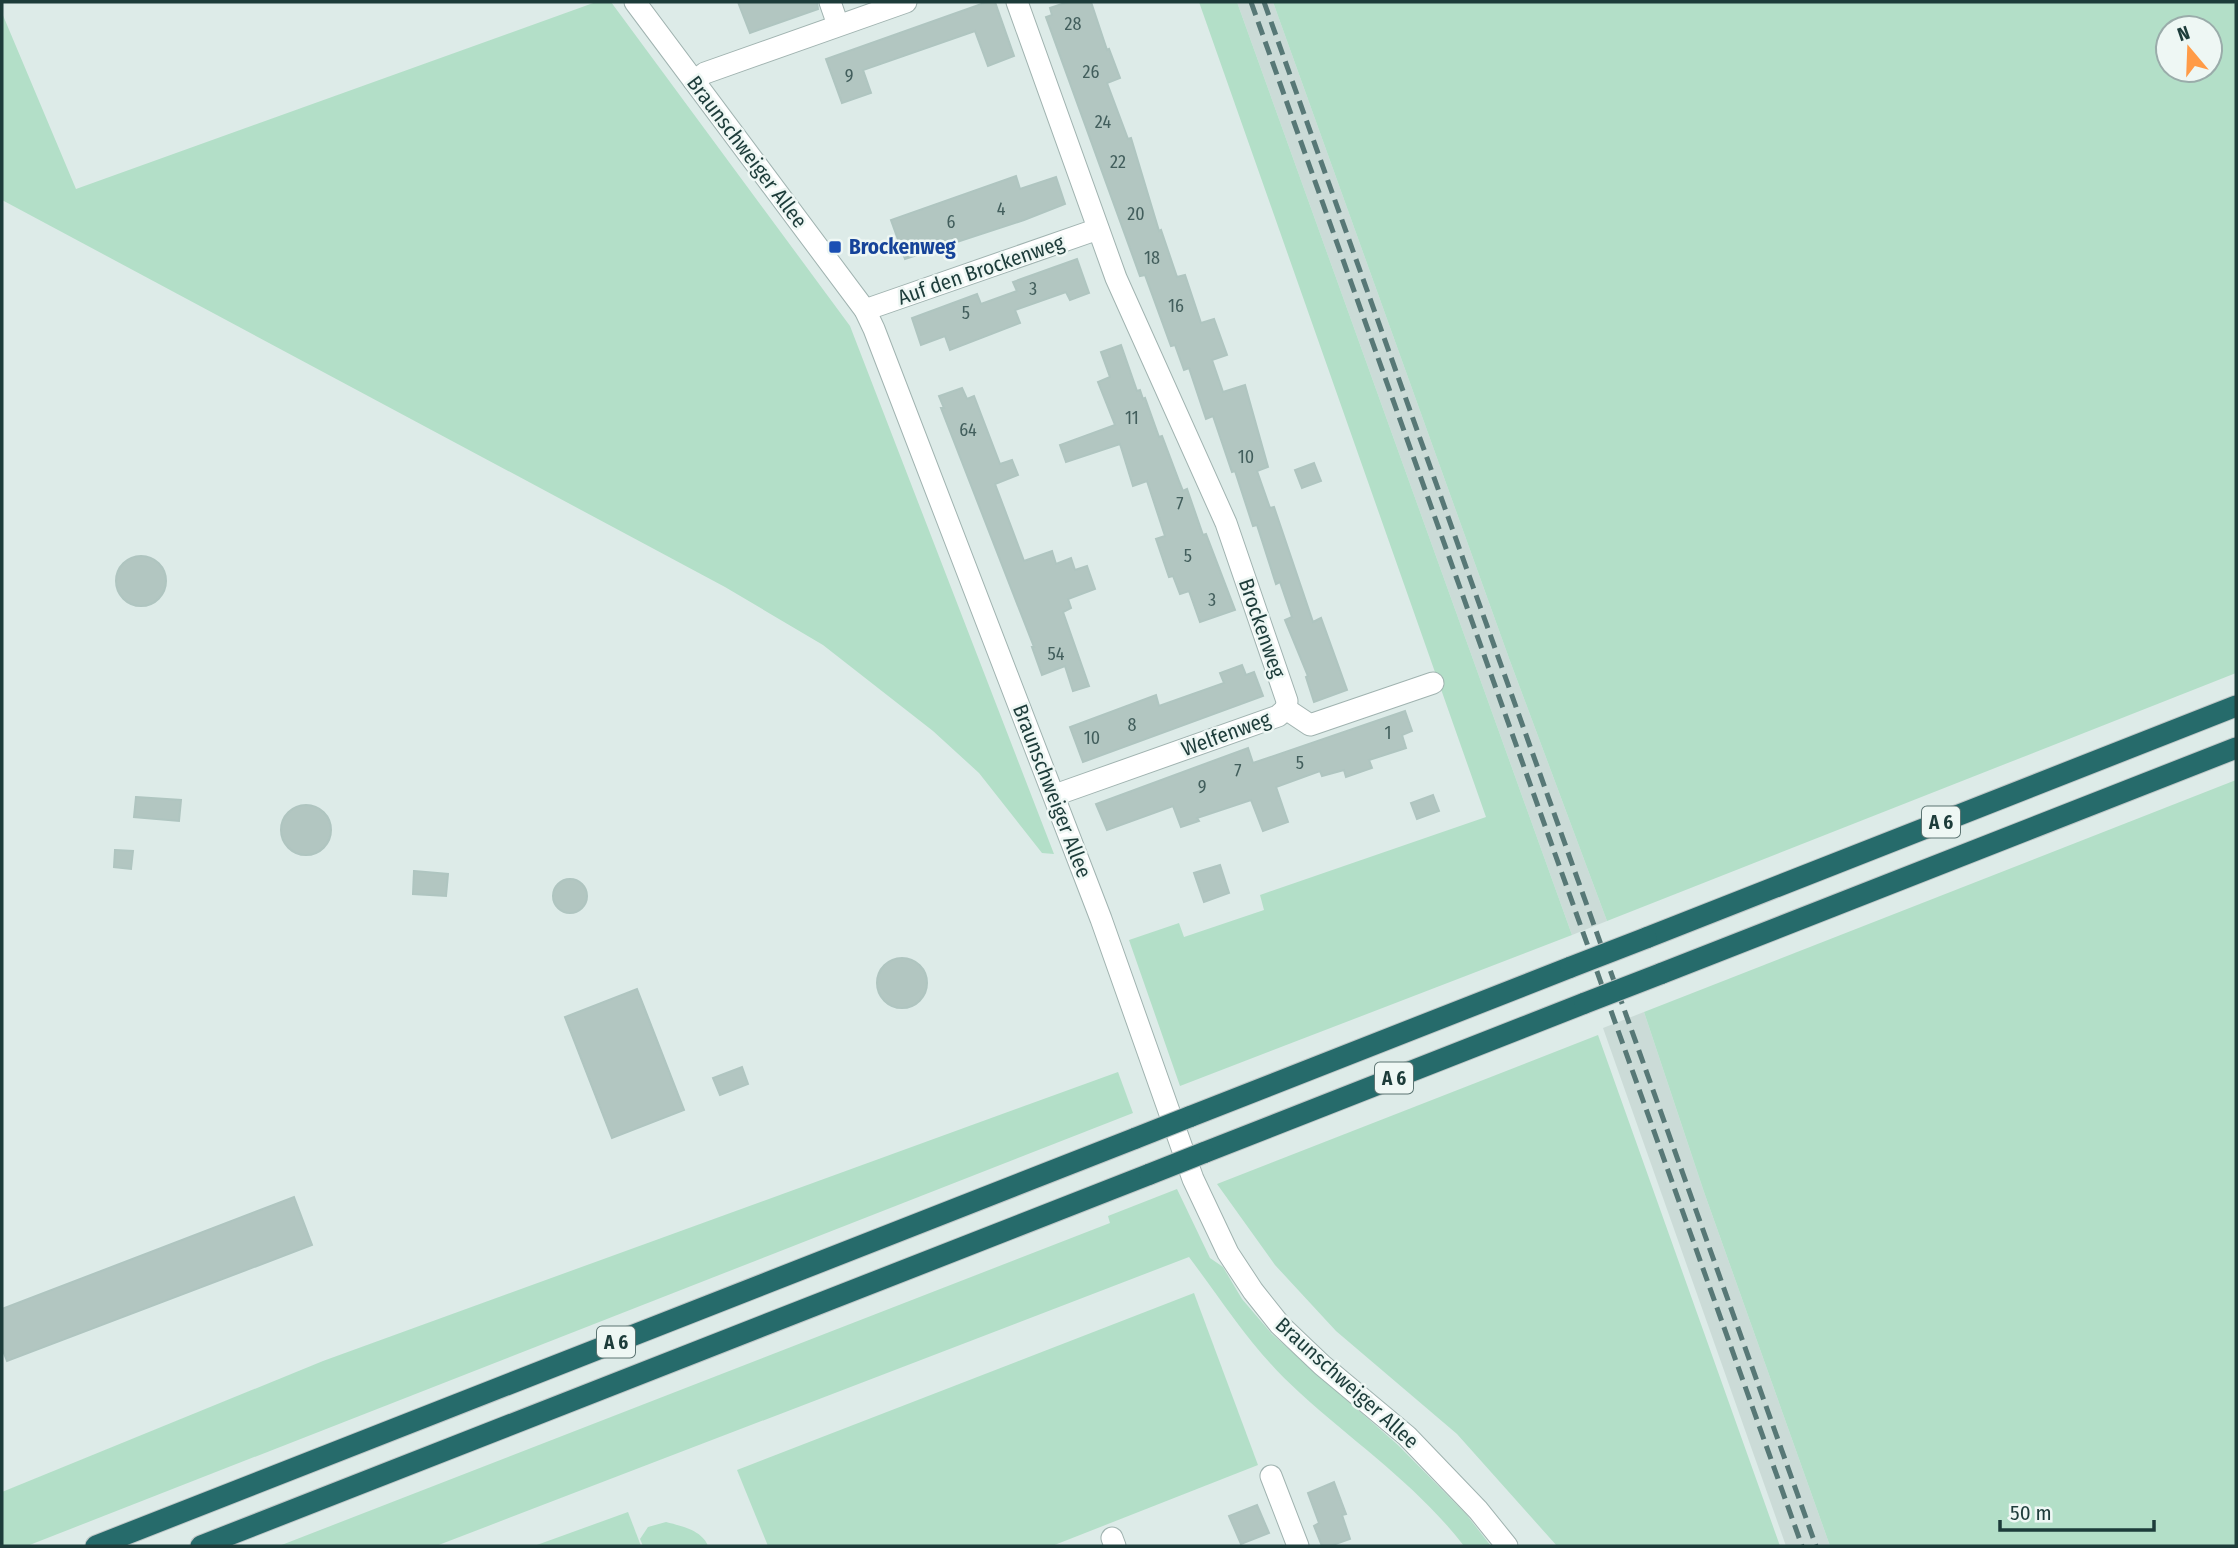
<svg xmlns="http://www.w3.org/2000/svg" width="2238" height="1548" viewBox="0 0 2238 1548" font-family="'Fira Sans Condensed',sans-serif">
	<style>
		.built { fill: #cbdbd7 }
		.green { fill: #b3dfc8; fill-rule: evenodd }
		.building { fill: #b2c6c1; stroke: #afc5c0; stroke-width: 2 }
		.lines { fill: none; stroke-linecap: round; stroke-linejoin: round }
		.minor-casing { stroke: #a0b3b0; stroke-width: 23 }
		.highway-casing { stroke: #c0c8c8; stroke-width: 23 }
		.minor { stroke: #fff; stroke-width: 21 }
		.highway { stroke: #266b6b; stroke-width: 21 }
		.rail { stroke: #577876; stroke-width: 5; stroke-dasharray: 14 7; stroke-linecap: butt }
		.highway-bridge-casing { stroke: #c0c8c8; stroke-width: 23; stroke-linecap: butt }
		.highway-bridge { stroke: #266b6b; stroke-width: 21 }
		.transit-dot { fill: #1a4fb4; stroke: #eef7f4; stroke-width: 2.5 }
		.labels { text-anchor: middle; stroke-width: 5; stroke-linejoin: round; paint-order: stroke }
		.number-label { font-size: 18px; fill: #425e5c }
		.shield { fill: #eef7f4; stroke: #5c7472; stroke-width: 2 }
		.shield-label { font-size: 19px; font-weight: bold; fill: #1d3c3a }
		.street-label { font-size: 21px; fill: #1d3c3a; stroke: #eef7f4 }
		.transit-label { font-size: 21px; font-weight: bold; fill: #164399; stroke: #eef7f4; text-anchor: start }
	</style>
	<rect width="100%" height="100%" fill="#ddebe8"/>
	<g class="built">
		<path d="M1237 2H1273L1510 661 1607 921 1572 935Z"/>
		<path d="M1644 1012 1704 1192 1830 1546H1786L1603 1028Z"/>
	</g>
	<g class="green">
		<path d="M596 2H611L850 326 1054 854 1042 853 979 773 933 731 823 645 725 587 2 200V13L76 189Z"/>
		<path d="M1199 2H1237L1572 935 1180 1086 1129 940 1179 923 1184 937 1264 910 1260 895 1486 817Z"/>
		<path d="M1273 2H2236V673L1607 921 1510 661ZM2168 28H2210V70H2168Z"/>
		<path d="M2236 780V1546H1830L1704 1192 1644 1012Z"/>
		<path d="M1598 1035 1780 1546H1557L1457 1434 1336 1331 1275 1265 1217 1184Z"/>
		<path d="M1118 1072 1133 1113 27 1546H2V1492L323 1361Z"/>
		<path d="M1177 1189 1210 1258 1223 1267 1242 1299 1272 1334 1398 1445 1466 1514 1491 1546H1464C1417 1485 1356 1444 1300 1393 1254 1352 1225 1305 1189 1257L436 1546H279L1110 1223 1108 1216Z"/>
		<path d="M1194 1293 1258 1465 1052 1546H768L737 1470Z"/>
		<path d="M628 1512 641 1546H534Z"/>
		<path d="M666 1522C681 1526 702 1530 708 1546H643L640 1539 648 1527Z"/>
	</g>
	<g class="building">
		<path d="M738 2H817L818 9 750 33Z"/>
		<path d="M987 2H995L1014 56 988 66 975 31 863 70 871 93 842 103 826 59Z"/>
		<path d="M1068 2H1091L1107 50 1109 49 1120 78 1107 83 1128 139 1131 138 1159 231 1161 230 1177 277 1185 275 1201 323 1214 319 1227 355 1212 360 1223 392 1245 385 1268 467 1257 471 1270 508 1274 507 1313 622 1321 618 1347 690 1314 702 1306 677 1308 676 1285 620 1292 617 1280 582 1276 584 1257 525 1253 526 1235 471 1232 472 1213 416 1206 419 1189 368 1184 370 1175 345 1171 346 1145 275 1140 276 1046 17 1052 15 1050 8Z"/>
		<path d="M1016 176 1020 189 1056 177 1065 204 1024 220 905 259 891 220Z"/>
		<path d="M1077 259 1089 293 1070 300 1066 292 1015 310 1020 323 950 350 945 336 921 345 912 318 977 294 981 304 1017 291 1013 282Z"/>
		<path d="M1121 345 1137 391 1140 390 1143 399 1145 398 1159 437 1162 436 1179 481 1183 491 1187 489 1203 535 1206 534 1235 610 1200 622 1189 591 1180 594 1173 576 1169 577 1156 539 1165 536 1147 481 1133 486 1120 444 1066 462 1060 445 1115 425 1098 382 1110 377 1101 352Z"/>
		<path d="M962 388 967 399 974 396 1000 464 1012 460 1018 475 995 484 1024 561 1052 551 1056 564 1071 558 1075 570 1087 566 1095 589 1068 599 1071 608 1063 612 1089 686 1073 691 1065 666 1042 675 1032 647H1034L941 408H944L939 396Z"/>
		<path d="M1314 463 1321 481 1302 488 1295 470Z"/>
		<circle cx="141" cy="581" r="25"/>
		<path d="M1242 665 1246 675 1254 672 1263 696 1083 762 1070 727 1156 695 1159 706 1224 683 1220 673Z"/>
		<path d="M1405 711 1412 731 1402 735 1406 748 1369 760 1372 768 1346 777 1344 770 1322 776 1320 771 1276 787 1288 822 1263 831 1251 800 1197 818 1199 821 1181 827 1173 806 1107 830 1096 804 1248 748 1253 763Z"/>
		<path d="M1433 795 1439 811 1417 819 1411 803Z"/>
		<path d="M136 797 181 800 179 821 134 817Z"/>
		<circle cx="306" cy="830" r="25"/>
		<path d="M115 850 133 851 131 869 114 867Z"/>
		<path d="M1220 865 1229 893 1204 902 1194 873Z"/>
		<path d="M414 871 448 874 446 896 413 894Z"/>
		<circle cx="570" cy="896" r="17"/>
		<circle cx="902" cy="983" r="25"/>
		<path d="M637 989 684 1110 612 1138 565 1017Z"/>
		<path d="M742 1067 748 1084 720 1095 713 1078Z"/>
		<path d="M294 1197 312 1245 7 1361 2 1348V1309Z"/>
		<path d="M1334 1482 1346 1514 1342 1515 1350 1539 1330 1546H1322L1314 1526 1319 1523 1308 1493Z"/>
		<path d="M1257 1505 1269 1533 1241 1544 1229 1516Z"/>
	</g>
	<g class="lines">
		<g class="minor-casing">
			<g id="minor">
				<path d="M635 2 865 310 874 329 1101 919 1193 1179 1228 1253 1253 1291 1280 1325 1322 1365 1407 1436 1478 1510 1507 1546"/>
				<path d="M830 2 838 25"/>
				<path d="M1017 2 1116 278 1226 523 1287 701 1286 709"/>
				<path d="M694 81 705 73 906 2"/>
				<path d="M865 310 1098 229"/>
				<path d="M1286 709 1310 725 1433 683"/>
				<path d="M1055 795 1278 716 1286 709"/>
				<path d="M1271 1476 1298 1546"/>
				<path d="M1112 1538 1115 1546"/>
			</g>
		</g>
		<g class="highway-casing">
			<g id="highway">
				<path d="M1646 938 2236 706"/>
				<path d="M1660 974 2236 748"/>
				<path d="M1189 1117 1571 967"/>
				<path d="M1203 1153 1585 1003"/>
				<path d="M96 1546 1136 1138"/>
				<path d="M201 1546 1150 1174"/>
			</g>
		</g>
		<use href="#minor" class="minor"/>
		<use href="#highway" class="highway"/>
		<g class="rail">
			<path d="M1251 2 1802 1546"/>
			<path d="M1264 2 1816 1546"/>
		</g>
		<g class="highway-bridge-casing">
			<g id="highway-bridge">
				<path d="M1571 967 1646 938"/>
				<path d="M1585 1003 1660 974"/>
				<path d="M1136 1138 1189 1117"/>
				<path d="M1150 1174 1203 1153"/>
			</g>
		</g>
		<use href="#highway-bridge" class="highway-bridge"/>
	</g>
	<rect class="transit-dot" x="828" y="240" width="14" height="14" rx="3.5"/>
	<g class="labels">
		<g class="number-label">
			<text x="1073" y="30">28</text>
			<text x="1091" y="78">26</text>
			<text x="849" y="82">9</text>
			<text x="1103" y="128">24</text>
			<text x="1118" y="168">22</text>
			<text x="1001" y="215">4</text>
			<text x="1136" y="220">20</text>
			<text x="951" y="228">6</text>
			<text x="1152" y="264">18</text>
			<text x="1033" y="295">3</text>
			<text x="1176" y="312">16</text>
			<text x="966" y="319">5</text>
			<text x="1132" y="424">11</text>
			<text x="968" y="436">64</text>
			<text x="1246" y="463">10</text>
			<text x="1180" y="510">7</text>
			<text x="1188" y="562">5</text>
			<text x="1212" y="606">3</text>
			<text x="1056" y="660">54</text>
			<text x="1132" y="731">8</text>
			<text x="1388" y="739">1</text>
			<text x="1092" y="744">10</text>
			<text x="1300" y="769">5</text>
			<text x="1238" y="777">7</text>
			<text x="1202" y="793">9</text>
		</g>
		<g class="shield">
			<rect x="1922" y="806.5" width="38" height="31" rx="5"/>
			<rect x="1375" y="1062.5" width="38" height="31" rx="5"/>
			<rect x="597" y="1326.5" width="38" height="31" rx="5"/>
		</g>
		<g class="shield-label">
			<text x="1941" y="829">A 6</text>
			<text x="1394" y="1085">A 6</text>
			<text x="616" y="1349">A 6</text>
		</g>
		<g class="street-label">
			<text transform="translate(747 152) rotate(53)" y="7">Braunschweiger Allee</text>
			<text transform="translate(981 270) rotate(-19)" y="7">Auf den Brockenweg</text>
			<text transform="translate(1262 628) rotate(71)" y="7">Brockenweg</text>
			<text transform="translate(1226 734) rotate(-20)" y="7">Welfenweg</text>
			<text transform="translate(1052 791) rotate(69)" y="7">Braunschweiger Allee</text>
			<text transform="translate(1347 1383) rotate(42)" y="7">Braunschweiger Allee</text>
		</g>
		<g class="transit-label">
			<text x="849" y="254">Brockenweg</text>
		</g>
	</g>
	<rect width="2238" height="1548" fill="none" stroke="#1d3c3a" stroke-width="7"/>
	<g transform="translate(2189 49) rotate(341)"><circle r="33" fill="#eef7f4" stroke="#9aacaa" stroke-width="2"/>
	<path d="M0-5L12 26L0 18L-12 26Z" fill="#ff9b47"/>
	<text y="-10" font-size="19" font-weight="bold" text-anchor="middle" fill="#1d3c3a">N</text>
	</g>
	<path d="M2000 1520v10h154v-10" fill="none" stroke="#1d3c3a" stroke-width="3.5"/>
	<text x="2010" y="1520" font-size="21" fill="#1d3c3a" stroke="#eef7f4" stroke-width="5" paint-order="stroke">50 m</text>
</svg>
